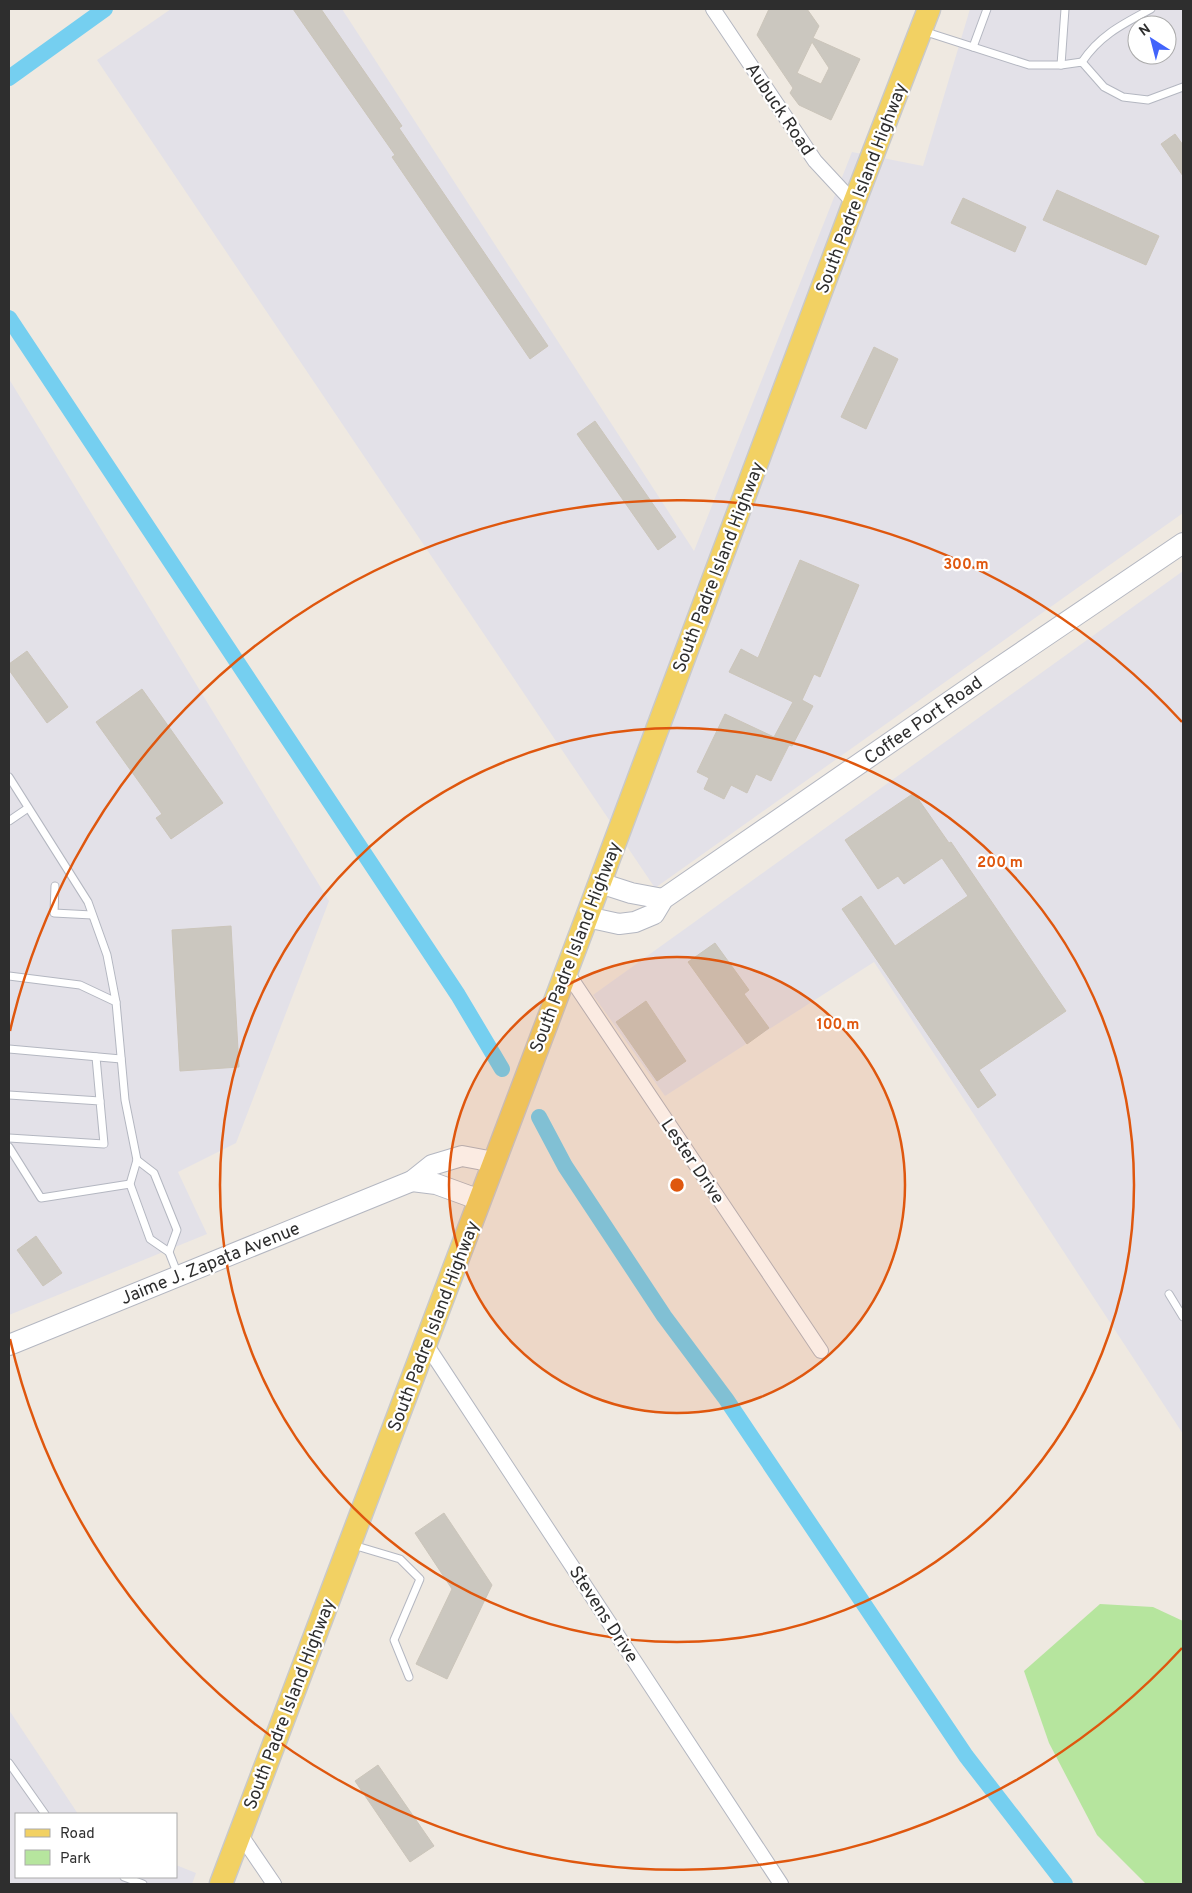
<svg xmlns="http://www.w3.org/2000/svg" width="1192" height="1893" viewBox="0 0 1192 1893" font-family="Overpass,sans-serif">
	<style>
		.industrial { fill: #e3e1e8; fill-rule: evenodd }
		.green { fill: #b6e59e }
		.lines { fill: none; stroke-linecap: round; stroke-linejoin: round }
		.canal { stroke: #75cff0; stroke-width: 16 }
		.building { fill: #cbc7bf; stroke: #cbc5ba; fill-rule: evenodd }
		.lane-casing { stroke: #b4b7c1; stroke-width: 9 }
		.street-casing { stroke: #b4b7c1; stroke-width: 16 }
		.secondary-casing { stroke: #b4b7c1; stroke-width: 22 }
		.primary-casing { stroke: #c9c9c9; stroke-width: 25 }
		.lane { stroke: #fff; stroke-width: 7 }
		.street { stroke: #fff; stroke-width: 14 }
		.secondary { stroke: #fff; stroke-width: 20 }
		.primary { stroke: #f2d163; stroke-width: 22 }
		.ring { fill: none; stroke: #df570e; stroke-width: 2.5 }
		.labels { text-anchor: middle; stroke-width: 4.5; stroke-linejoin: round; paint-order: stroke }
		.street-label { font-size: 18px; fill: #2e2e2e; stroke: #fff }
		.centre { fill: #df570e; stroke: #fff; stroke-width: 2.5 }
		.ring-label { font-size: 15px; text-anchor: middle; font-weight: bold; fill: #df570e; stroke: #fff; stroke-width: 4.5; stroke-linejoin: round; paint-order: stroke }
	</style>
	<rect width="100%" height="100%" fill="#efe9e1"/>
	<g class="industrial">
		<path d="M171 9H342L694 551 852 152 923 166 970 9H1183V513L655 888 97 60ZM1137 25H1167V55H1137Z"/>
		<path d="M9 379 329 901 236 1143 178 1172 207 1234 9 1315Z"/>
		<path d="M1183 571V1434L874 962 665 1096 593 995Z"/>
		<path d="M9 1710 78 1814H16V1877H176V1865L196 1873 192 1884H9Z"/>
	</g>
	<path class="green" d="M1100 1604 1153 1607 1183 1621V1884H1146L1097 1835 1049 1743 1024 1671Z"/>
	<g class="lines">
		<g class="canal">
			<path d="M9 78 105 9"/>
			<path d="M9 318 458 995 502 1069"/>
			<path d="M539 1117 565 1166 664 1316 726 1399 966 1756 1065 1884"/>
		</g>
	</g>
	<g class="building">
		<path d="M293 9H321L402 126 399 128 548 346 530 359 392 157 395 155Z"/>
		<path d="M769 9H807L819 26 813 38 860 59 831 120 799 105 790 93 793 88 757 35ZM812 42 829 68 821 84 797 73Z"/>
		<path d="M1175 134 1183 145V176L1161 144Z"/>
		<path d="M1057 190 1159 236 1146 265 1043 220Z"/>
		<path d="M963 198 1026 227 1015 252 951 223Z"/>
		<path d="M874 347 898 359 866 429 841 417Z"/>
		<path d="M595 421 676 537 658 550 577 434Z"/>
		<path d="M800 560 859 585 820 677 814 674 802 700 813 706 792 746 789 745 771 781 756 774 747 793 731 785 724 799 704 789 709 778 697 772 725 714 774 737 793 702 729 672 741 649 758 658Z"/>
		<path d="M27 651 68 707 47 723 9 670V664Z"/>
		<path d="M142 689 223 803 171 839 156 818 162 814 96 722Z"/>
		<path d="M914 793 949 843 951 842 1066 1011 979 1070 996 1095 978 1108 842 909 861 896 895 946 968 896 942 858 904 884 898 876 878 889 845 840Z"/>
		<path d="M231 926 239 1067 180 1071 172 930Z"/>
		<path d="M715 943 749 990 744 994 769 1028 747 1044 688 962Z"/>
		<path d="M646 1001 686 1061 657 1081 616 1022Z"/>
		<path d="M36 1236 62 1273 43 1286 17 1250Z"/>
		<path d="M444 1513 492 1585 447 1679 416 1664 452 1589 415 1533Z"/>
		<path d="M378 1765 434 1846 410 1862 355 1781Z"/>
	</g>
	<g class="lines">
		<g class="lane-casing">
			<g id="lane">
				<path d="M923 31 1029 65H1061L1065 9"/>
				<path d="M973 47 987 9"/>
				<path d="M1082 62C1100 35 1123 24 1151 9"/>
				<path d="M1061 65 1082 62 1104 87 1123 97 1148 100 1183 87"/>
				<path d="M9 777 88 902 107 955 116 1002"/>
				<path d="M9 821 28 808"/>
				<path d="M55 886 54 913 92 915"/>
				<path d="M9 976 80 985 116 1002 125 1100 137 1160 130 1184 150 1239 169 1252 178 1275"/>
				<path d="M9 1049 121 1059"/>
				<path d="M96 1057 100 1101"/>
				<path d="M9 1095 100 1101 104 1144 9 1138"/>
				<path d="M9 1147 41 1198 130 1184"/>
				<path d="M137 1160 154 1173 177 1230 169 1252"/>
				<path d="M1169 1294 1183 1317"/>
				<path d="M353 1545 400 1559 420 1579 394 1640 409 1677"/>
				<path d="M9 1763 45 1814"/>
				<path d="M124 1877 143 1884"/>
			</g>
		</g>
		<g class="street-casing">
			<g id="street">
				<path d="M713 9 815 161 854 203"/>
				<path d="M566 971 821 1351"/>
				<path d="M426 1344 781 1884"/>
				<path d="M240 1834 274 1884"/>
			</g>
		</g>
		<g class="secondary-casing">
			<g id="secondary">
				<path d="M600 883 631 893 663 899"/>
				<path d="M587 917 619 924 635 922 654 914 663 899 991 673 1183 543"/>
				<path d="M412 1181 436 1184 480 1200"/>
				<path d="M9 1345 412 1181 432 1165 462 1156 494 1162"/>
			</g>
		</g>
		<g class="primary-casing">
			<path id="primary" d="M221 1884 587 917 854 203 929 9"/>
		</g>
		<use href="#lane" class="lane"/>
		<use href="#street" class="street"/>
		<use href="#secondary" class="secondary"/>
		<use href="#primary" class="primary"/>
	</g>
	<circle cx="677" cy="1185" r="228" fill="#df570e" fill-opacity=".12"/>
	<g class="ring">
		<circle cx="677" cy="1185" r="228"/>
		<circle cx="677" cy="1185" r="457"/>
		<path d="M1182 1648A685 685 0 0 1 10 1339M10 1031A685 685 0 0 1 1182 722"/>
	</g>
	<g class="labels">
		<g class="street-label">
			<text transform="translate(780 109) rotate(56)" y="6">Aubuck Road</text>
			<text transform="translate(861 188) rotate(-69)" y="6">South Padre Island Highway</text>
			<text transform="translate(718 567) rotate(-69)" y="6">South Padre Island Highway</text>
			<text transform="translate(923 720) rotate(-35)" y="6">Coffee Port Road</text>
			<text transform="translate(575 947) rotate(-69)" y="6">South Padre Island Highway</text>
			<text transform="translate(693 1161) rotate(56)" y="6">Lester Drive</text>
			<text transform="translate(210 1263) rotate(-22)" y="6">Jaime J. Zapata Avenue</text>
			<text transform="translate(433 1326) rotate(-69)" y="6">South Padre Island Highway</text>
			<text transform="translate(604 1614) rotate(57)" y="6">Stevens Drive</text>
			<text transform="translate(289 1704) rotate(-69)" y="6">South Padre Island Highway</text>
		</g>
	</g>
	<circle cx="677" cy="1185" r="8" class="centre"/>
	<g class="ring-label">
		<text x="966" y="569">300 m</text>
		<text x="1000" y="867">200 m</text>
		<text x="838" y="1029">100 m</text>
	</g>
	<rect width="1192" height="1893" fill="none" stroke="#2e2e2e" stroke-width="20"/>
	<rect x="15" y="1813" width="162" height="65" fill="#ffffff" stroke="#ababab"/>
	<rect x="25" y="1829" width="25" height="8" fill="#f2d163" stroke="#ababab"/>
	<text x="60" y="1838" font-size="15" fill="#2e2e2e">Road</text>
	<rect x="25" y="1850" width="25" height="15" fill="#b6e59e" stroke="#ababab"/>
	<text x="60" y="1863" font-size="15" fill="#2e2e2e">Park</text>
	<g transform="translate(1152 40) rotate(324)"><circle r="24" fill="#ffffff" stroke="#ababab"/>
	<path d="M0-4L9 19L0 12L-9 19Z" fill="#4264fb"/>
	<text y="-8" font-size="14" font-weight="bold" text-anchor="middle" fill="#2e2e2e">N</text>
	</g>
</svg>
